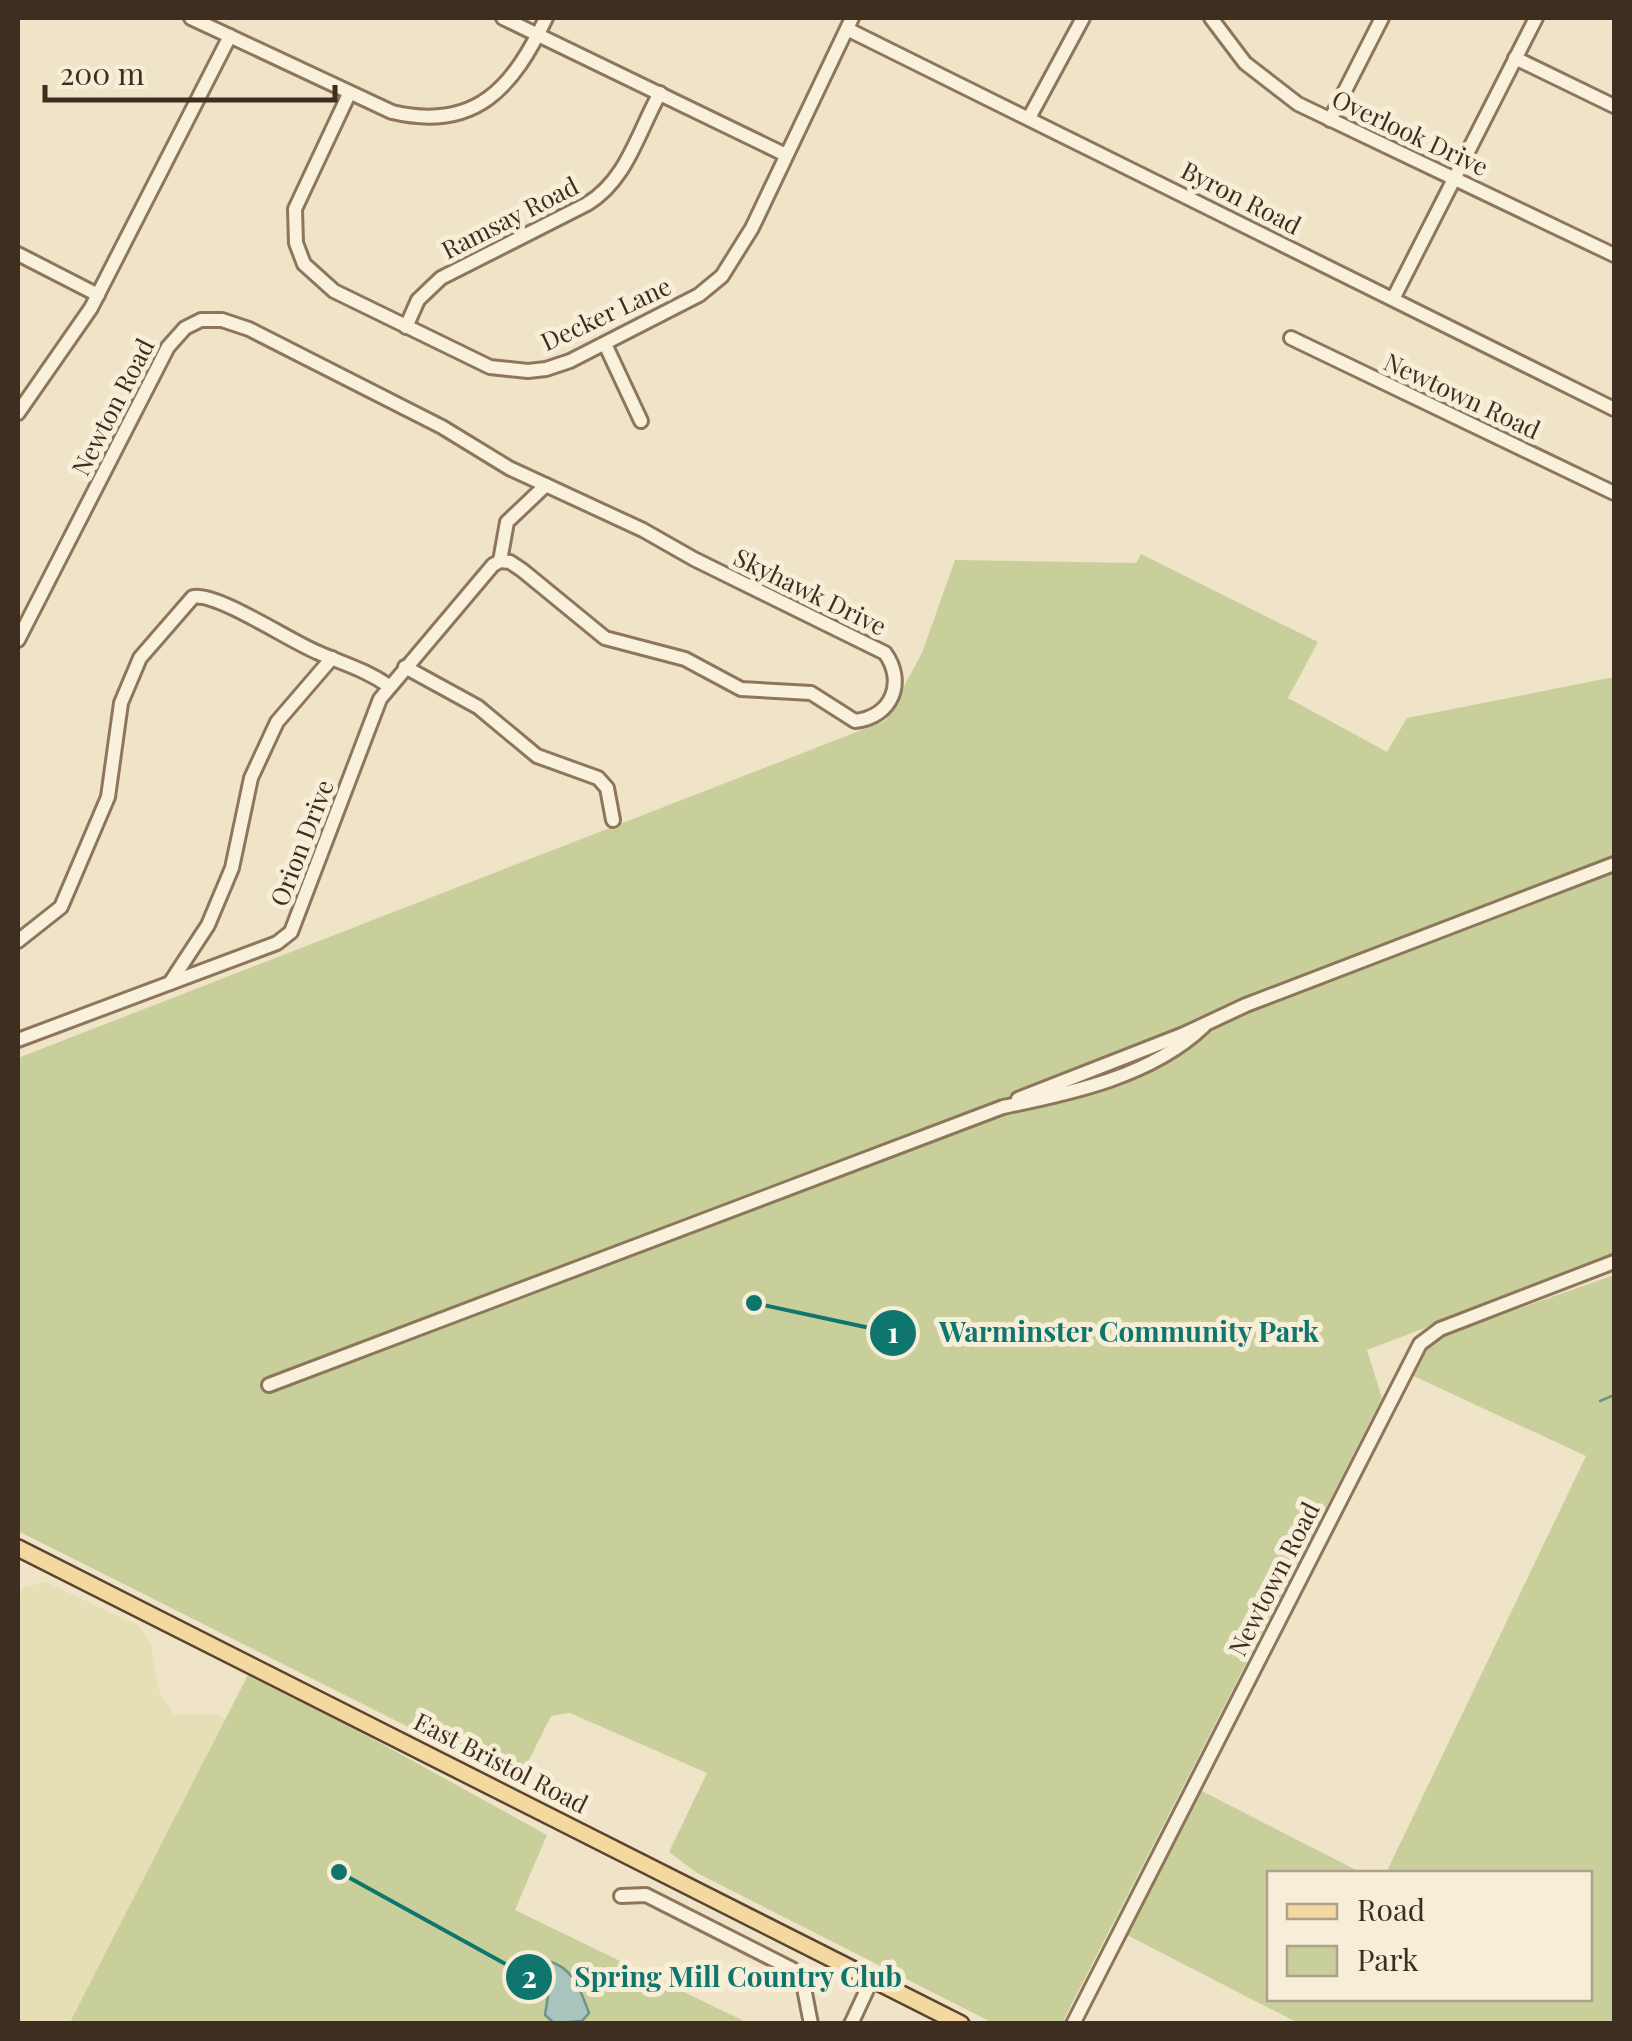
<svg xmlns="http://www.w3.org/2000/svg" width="1632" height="2041" viewBox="0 0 1632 2041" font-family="'Playfair Display',serif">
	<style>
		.farmland { fill: #e6deb5 }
		.green { fill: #c9cf9b }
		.water { fill: #a9c4bc; stroke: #6f938a; stroke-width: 2.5 }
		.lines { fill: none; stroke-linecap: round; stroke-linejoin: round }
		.stream { stroke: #6f938a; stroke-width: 2.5 }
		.minor-casing { stroke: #8d765c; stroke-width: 18 }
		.major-casing { stroke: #5b4430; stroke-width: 20 }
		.minor { stroke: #faf1dc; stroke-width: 12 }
		.major { stroke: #f3d9a0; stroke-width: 15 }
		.labels { text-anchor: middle; stroke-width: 10; stroke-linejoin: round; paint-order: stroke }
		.street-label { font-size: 25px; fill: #3d2e20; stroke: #f7eed8 }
		.leader { fill: none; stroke: #0f766e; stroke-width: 4 }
		.callout-dot { fill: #0f766e; stroke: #f7eed8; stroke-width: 4 }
		.mark-label { font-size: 30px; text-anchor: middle; font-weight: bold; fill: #fff }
		.callout-label { font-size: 28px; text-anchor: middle; font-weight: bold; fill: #0f766e; stroke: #f7eed8; stroke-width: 10; stroke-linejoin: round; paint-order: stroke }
	</style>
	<rect width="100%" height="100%" fill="#f0e4c8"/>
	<path class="farmland" d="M46 1582 139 1626 151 1645 159 1691 174 1714H218L226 1722 69 2023H18V1596L25 1587Z"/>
	<g class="green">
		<path d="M1141 554 1318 642 1288 698 1387 752 1407 718 1614 677V1256L1367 1350 1382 1398 1062 2023H993L697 1873 669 1852 707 1773 570 1713 551 1716 518 1782 18 1531V1058L885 721 922 653 955 560 1136 563Z"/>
		<path d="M1614 1275V2023H1298L1123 1933 1198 1789 1362 1873 1270 1874V1998H1590V1874L1386 1873 1586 1456 1407 1373 1435 1338Z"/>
		<path d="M250 1671 547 1835 515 1910 750 2024H69Z"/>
	</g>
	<path class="water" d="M548 1961C573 1967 581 1991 589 2013L582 2021 554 2023 545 2015 549 1989 542 1968Z"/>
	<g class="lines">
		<path class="stream" d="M1600 1401 1614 1395"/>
		<g class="minor-casing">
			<g id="minor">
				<path d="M191 18 392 112C476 132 513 87 546 18"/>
				<path d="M503 18 786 155"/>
				<path d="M1211 18 1245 63 1298 104 1614 255"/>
				<path d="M847 29 1614 409"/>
				<path d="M1515 58 1614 106"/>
				<path d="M349 94 295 209 296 243 304 264 334 291 490 367 528 371 546 369 570 361 699 295 722 276 752 228 852 18"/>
				<path d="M1029 118 1083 18"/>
				<path d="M1330 120 1382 18"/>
				<path d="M18 254 98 295"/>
				<path d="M1393 299 1536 18"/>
				<path d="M406 327 418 300 441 278 587 204C627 180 638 132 660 93"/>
				<path d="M1291 338 1614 493"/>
				<path d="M605 344 641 421"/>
				<path d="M18 413 91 308 230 36"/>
				<path d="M18 640 168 347 185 328 201 320H222L249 329 442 427 509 468 643 530 694 559 885 653C906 682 892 717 855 721L811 693 741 689 685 659 605 638 522 570 510 562 500 561"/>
				<path d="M405 667 478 707 537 756 598 778 607 788 613 820"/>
				<path d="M18 941 61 907 108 797 121 703 140 658 193 597C217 592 291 642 319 653 344 664 366 670 389 686"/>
				<path d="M170 983 208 925 232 868 251 778 277 722 332 658"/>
				<path d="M18 1040 277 943 291 932 380 699 493 565 500 561 507 522 546 485"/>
				<path d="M1018 1099 1184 1034 1246 1005 1614 864"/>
				<path d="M269 1385 1003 1107C1072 1093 1152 1076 1204 1026"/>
				<path d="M621 1896 646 1895 792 1969 804 1988 811 2024"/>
				<path d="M851 2024 872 1979"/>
				<path d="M1073 2024 1420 1344 1440 1329 1614 1262"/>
			</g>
		</g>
		<g class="major-casing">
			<path id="major" d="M18 1548 961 2024"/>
		</g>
		<use href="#minor" class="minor"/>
		<use href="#major" class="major"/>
	</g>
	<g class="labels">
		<g class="street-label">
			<text transform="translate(1410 133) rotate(25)" y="9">Overlook Drive</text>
			<text transform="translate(1241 198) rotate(27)" y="9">Byron Road</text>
			<text transform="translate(510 218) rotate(-27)" y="9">Ramsay Road</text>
			<text transform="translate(606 314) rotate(-25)" y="9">Decker Lane</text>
			<text transform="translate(1462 396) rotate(25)" y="9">Newtown Road</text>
			<text transform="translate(113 407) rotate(-63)" y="9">Newton Road</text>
			<text transform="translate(810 592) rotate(26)" y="9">Skyhawk Drive</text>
			<text transform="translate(302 843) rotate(-69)" y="9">Orion Drive</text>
			<text transform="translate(1274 1579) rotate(-63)" y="9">Newtown Road</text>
			<text transform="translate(501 1763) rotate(27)" y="9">East Bristol Road</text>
		</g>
	</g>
	<path class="leader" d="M754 1303L893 1333M339 1872L529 1977"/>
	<g class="callout-dot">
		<circle cx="754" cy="1303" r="10"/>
		<circle cx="339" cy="1872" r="10"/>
		<circle cx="893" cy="1333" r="25"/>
		<circle cx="529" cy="1977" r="25"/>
	</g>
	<g class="mark-label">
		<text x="893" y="1343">1</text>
		<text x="529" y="1988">2</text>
	</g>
	<g class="callout-label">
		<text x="1129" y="1342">Warminster Community Park</text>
		<text x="738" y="1987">Spring Mill Country Club</text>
	</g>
	<rect width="1632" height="2041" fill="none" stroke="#3d2e20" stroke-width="40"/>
	<rect x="1267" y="1871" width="325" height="130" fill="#f7eed8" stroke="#ada18e" stroke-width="2.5"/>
	<rect x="1287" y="1904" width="50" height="15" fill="#f3d9a0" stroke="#ada18e" stroke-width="2.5"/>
	<text x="1357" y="1921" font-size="30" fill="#3d2e20">Road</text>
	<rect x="1287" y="1946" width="50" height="30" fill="#c9cf9b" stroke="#ada18e" stroke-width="2.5"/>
	<text x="1357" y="1971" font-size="30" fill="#3d2e20">Park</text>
	<path d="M45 85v15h290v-15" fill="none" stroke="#3d2e20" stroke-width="5"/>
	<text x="60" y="85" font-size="30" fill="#3d2e20" stroke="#f7eed8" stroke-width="8" paint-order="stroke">200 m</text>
</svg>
